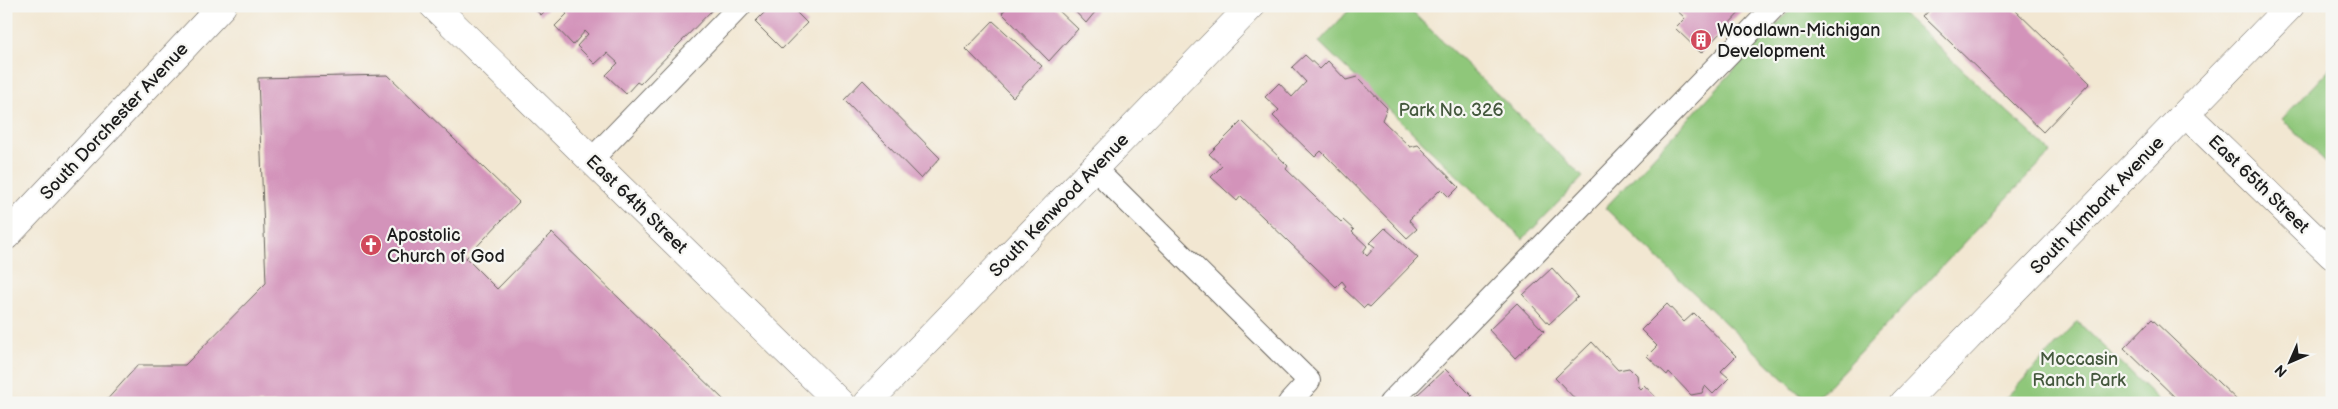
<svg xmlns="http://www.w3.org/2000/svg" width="2338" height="409" viewBox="0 0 2338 409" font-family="'Balsamiq Sans',sans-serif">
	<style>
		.green { fill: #8fc77a; stroke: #56724b }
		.building { fill: #d393ba }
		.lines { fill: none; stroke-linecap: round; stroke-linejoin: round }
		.lane-casing { stroke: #67635c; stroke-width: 24 }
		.street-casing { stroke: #67635c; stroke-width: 29 }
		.lane { stroke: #fff; stroke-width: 22 }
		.street { stroke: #fff; stroke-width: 28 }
		.labels { text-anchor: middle; stroke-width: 4.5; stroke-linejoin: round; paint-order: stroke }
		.poi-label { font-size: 18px; fill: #1c1c1c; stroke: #f6f6f2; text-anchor: start }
		.park-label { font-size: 18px; fill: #44583d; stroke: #f6f6f2 }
		.street-label { font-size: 18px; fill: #1c1c1c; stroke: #f6f6f2 }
	</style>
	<rect width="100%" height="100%" fill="#f6f6f2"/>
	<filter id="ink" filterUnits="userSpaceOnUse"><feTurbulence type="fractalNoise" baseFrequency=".02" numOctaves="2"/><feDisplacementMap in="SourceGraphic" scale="10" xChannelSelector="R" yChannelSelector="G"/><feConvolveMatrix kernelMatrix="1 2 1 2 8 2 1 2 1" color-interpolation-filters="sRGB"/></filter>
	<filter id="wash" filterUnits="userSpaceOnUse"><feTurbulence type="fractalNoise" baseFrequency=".0096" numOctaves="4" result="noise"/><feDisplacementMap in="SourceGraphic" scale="20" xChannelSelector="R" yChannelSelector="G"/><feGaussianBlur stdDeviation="1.12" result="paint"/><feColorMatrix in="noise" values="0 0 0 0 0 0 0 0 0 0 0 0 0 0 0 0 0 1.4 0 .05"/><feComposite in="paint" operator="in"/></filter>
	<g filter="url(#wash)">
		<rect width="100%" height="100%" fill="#f2e7d2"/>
		<g class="green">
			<path d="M1353 6H1406L1583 177 1523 239 1319 42Z"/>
			<path d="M1794 6H1894L2051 152 1812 403H1809L1605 208Z"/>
			<path d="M2332 66V168L2282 119Z"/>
			<path d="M2078 322 2162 403H2001Z"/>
		</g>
		<g id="blocks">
			<g class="building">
				<path d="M531 6H550L541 15Z"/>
				<path d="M559 6H716L640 84 637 82 626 94 606 75 618 63 607 53 595 64 577 46 588 34 585 31 573 45 555 26 567 14Z"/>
				<path d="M771 6H790L807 23 782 49 755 22Z"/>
				<path d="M1008 6H1054L1078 29 1049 61 1002 13Z"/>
				<path d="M1070 6H1100L1086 23Z"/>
				<path d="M1672 6H1746L1701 53 1675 28 1685 18Z"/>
				<path d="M1934 6H2011L2090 83 2043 132 1924 17Z"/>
				<path d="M993 21 1042 66 1013 97 966 49Z"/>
				<path d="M1305 55 1320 69 1328 61 1346 80 1357 77 1387 108 1382 120 1410 147 1418 145 1459 187 1449 197 1441 189 1409 220 1417 229 1407 238 1321 151 1315 157 1273 116 1279 110 1265 97 1279 83 1292 97 1306 82 1292 67Z"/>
				<path d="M388 75 519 202 466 258 497 289 552 233 727 403H104L138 365H185L266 283 258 78Z"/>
				<path d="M863 80 940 158 921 179 844 100Z"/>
				<path d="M1242 121 1288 166 1286 169 1341 222 1343 220 1354 230 1352 232 1367 246 1363 252 1367 256 1375 247 1370 243 1385 228 1418 258 1370 307 1367 305 1364 308 1343 288 1346 286 1342 281 1336 287 1241 196 1237 201 1211 177 1222 166 1209 154Z"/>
				<path d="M1552 268 1578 297 1549 324 1523 295Z"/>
				<path d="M1517 303 1544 331 1515 358 1489 330Z"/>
				<path d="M1667 304 1684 322 1694 313 1736 356 1721 371 1729 378 1713 394 1705 386 1702 393 1691 395 1669 372 1667 375 1647 356 1657 346 1641 330Z"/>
				<path d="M2152 319 2240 403H2181L2124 348Z"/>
				<path d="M1592 342 1618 370 1629 368 1636 375 1638 387 1640 389 1644 385 1661 403H1579L1555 378Z"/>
				<path d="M1445 369 1472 396 1465 403H1423L1416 396Z"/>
			</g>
		</g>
	</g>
	<g filter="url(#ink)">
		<use href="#blocks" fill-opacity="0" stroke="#67635c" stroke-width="1"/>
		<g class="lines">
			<g class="lane-casing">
				<g id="lane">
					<path d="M591 160 740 6"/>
					<path d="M1094 168 1309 381 1289 403"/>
					<path d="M1390 403 1775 6"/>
				</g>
			</g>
			<g class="street-casing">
				<g id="street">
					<path d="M434 6 840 403"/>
					<path d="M2186 114 2332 255"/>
					<path d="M6 236 222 6"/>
					<path d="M867 403 1251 6"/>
					<path d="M1904 403 2290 6"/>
				</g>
			</g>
			<use href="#lane" class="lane"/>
			<use href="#street" class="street"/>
		</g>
	</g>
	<defs>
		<g id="building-disc" transform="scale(1.125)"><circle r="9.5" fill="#d1495b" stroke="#f6f6f2"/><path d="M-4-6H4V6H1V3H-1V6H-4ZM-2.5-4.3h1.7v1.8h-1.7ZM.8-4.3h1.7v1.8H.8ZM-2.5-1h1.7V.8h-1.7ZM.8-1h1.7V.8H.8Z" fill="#fff"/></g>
		<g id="church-disc" transform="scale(1.125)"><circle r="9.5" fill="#d1495b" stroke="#f6f6f2"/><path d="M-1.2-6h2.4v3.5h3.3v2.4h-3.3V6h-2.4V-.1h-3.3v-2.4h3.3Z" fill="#fff"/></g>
	</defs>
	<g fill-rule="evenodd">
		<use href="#building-disc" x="1701" y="40"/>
		<use href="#church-disc" x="371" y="245"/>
	</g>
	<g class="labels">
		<g class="poi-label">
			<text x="1717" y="36">Woodlawn-Michigan<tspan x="1717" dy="21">Development</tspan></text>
			<text x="387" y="241">Apostolic<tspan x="387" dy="21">Church of God</tspan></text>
		</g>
		<g class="park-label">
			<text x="1451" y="116">Park No. 326</text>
			<text x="2079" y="365">Moccasin<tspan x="2079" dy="21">Ranch Park</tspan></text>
		</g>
		<g class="street-label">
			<text transform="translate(114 121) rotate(-47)" y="6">South Dorchester Avenue</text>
			<text transform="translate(2259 184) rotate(44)" y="6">East 65th Street</text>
			<text transform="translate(637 204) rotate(44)" y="6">East 64th Street</text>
			<text transform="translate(1059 205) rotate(-46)" y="6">South Kenwood Avenue</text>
			<text transform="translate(2097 205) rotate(-46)" y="6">South Kimbark Avenue</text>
		</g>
	</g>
	<rect width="2338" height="409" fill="none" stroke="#f6f6f2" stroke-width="25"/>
	<g transform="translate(2290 362) rotate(225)" stroke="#f6f6f2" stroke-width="4" paint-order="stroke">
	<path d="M0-4L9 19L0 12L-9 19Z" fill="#1c1c1c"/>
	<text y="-8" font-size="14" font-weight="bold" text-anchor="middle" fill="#1c1c1c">N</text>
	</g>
</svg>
